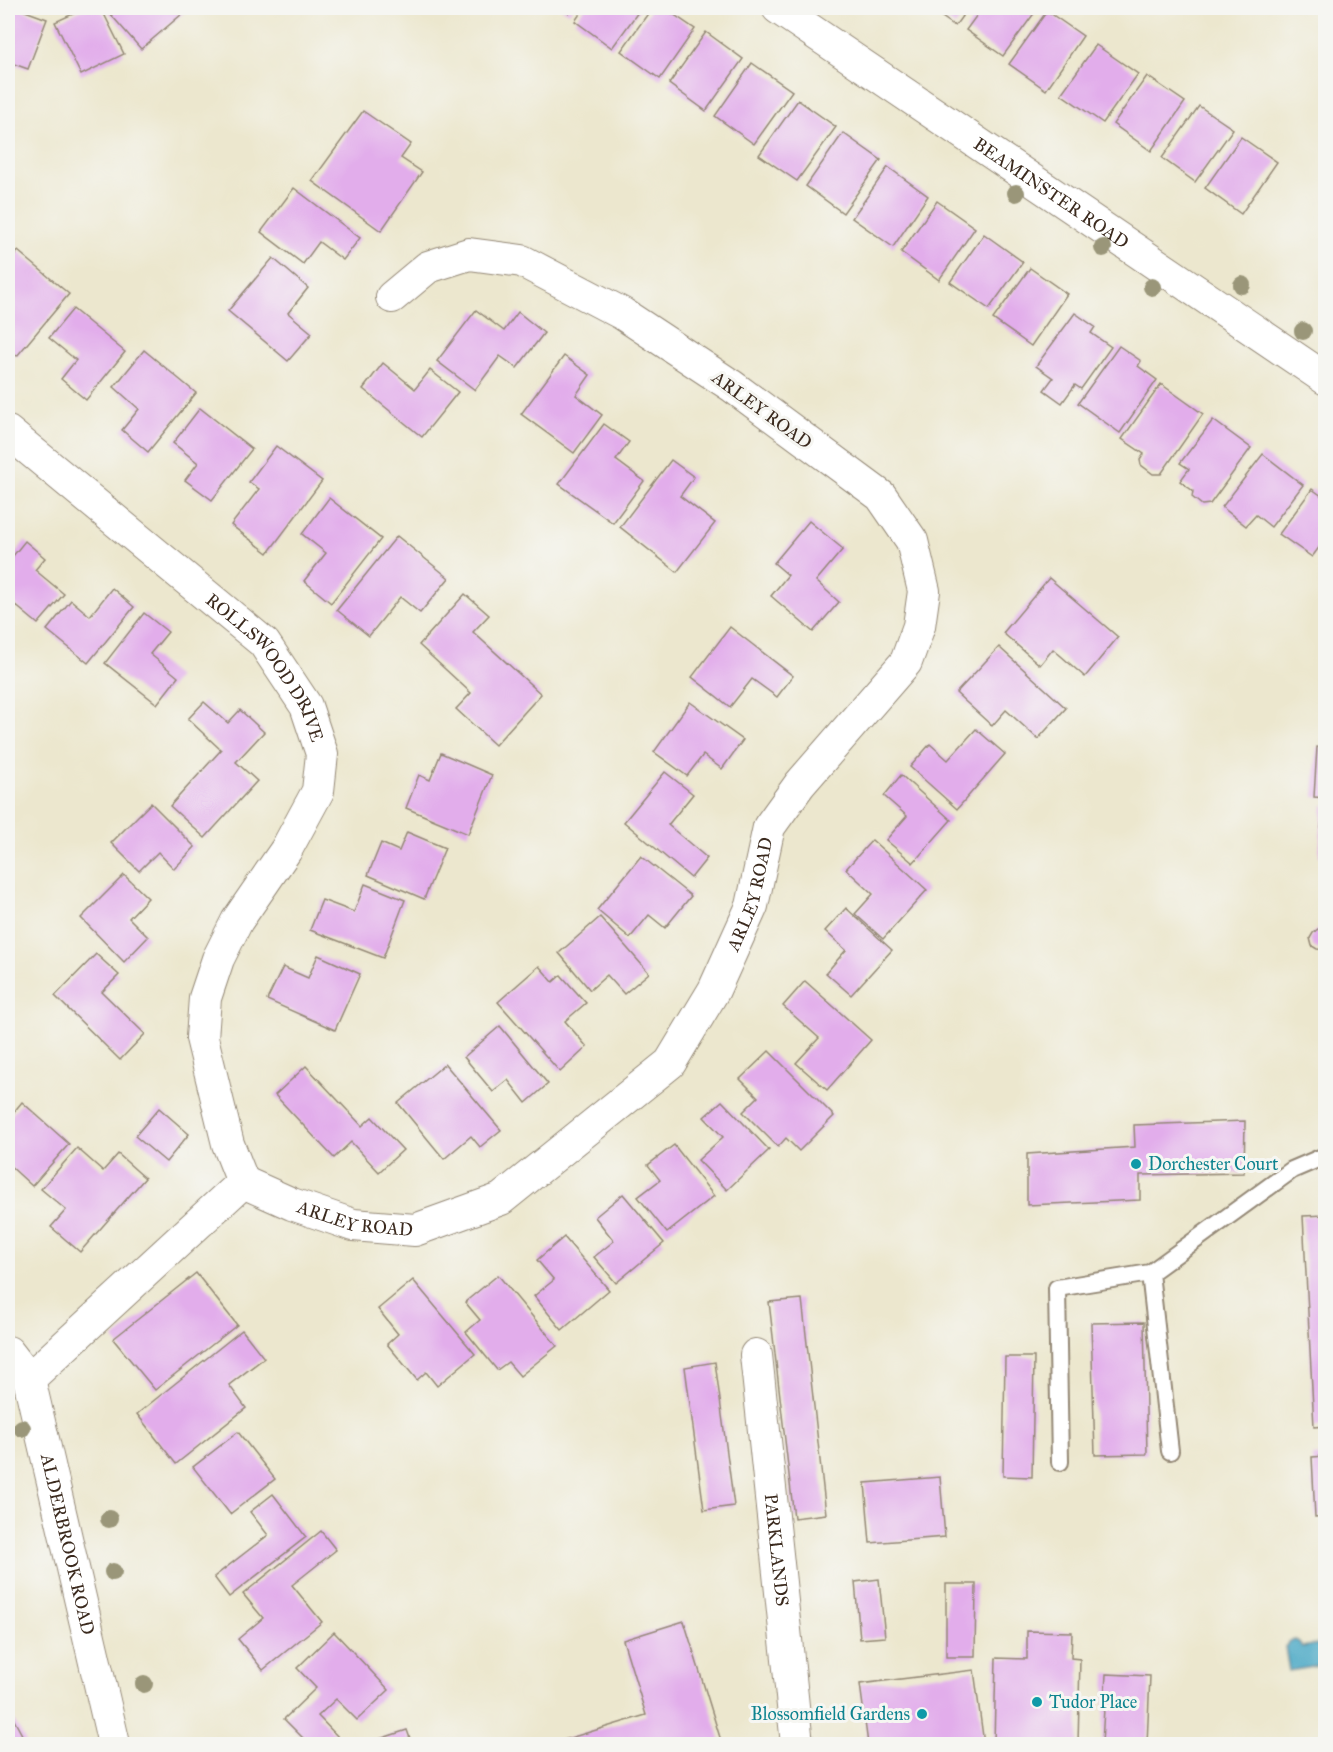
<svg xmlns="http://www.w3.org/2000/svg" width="1333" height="1752" viewBox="0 0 1333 1752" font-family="'IM FELL Great Primer',serif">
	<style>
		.water { fill: #45a6c4; stroke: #406871; stroke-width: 1.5 }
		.building { fill: #e2adeb }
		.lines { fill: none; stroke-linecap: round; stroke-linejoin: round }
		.service-casing { stroke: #948876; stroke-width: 20 }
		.minor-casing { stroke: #948876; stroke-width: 34 }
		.service { stroke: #fff; stroke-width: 16 }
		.minor { stroke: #fff; stroke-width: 32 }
		.tree { fill: #9a9679 }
		.culture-dot { fill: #0f9aa8; stroke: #f6f6f2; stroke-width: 2 }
		.labels { text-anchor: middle; stroke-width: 6; stroke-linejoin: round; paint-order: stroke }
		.street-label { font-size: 18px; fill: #3b2a1e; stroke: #f6f6f2 }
		.culture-label { font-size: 18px; fill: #0d838f; stroke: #f6f6f2; text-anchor: start }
	</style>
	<rect width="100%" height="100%" fill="#f6f6f2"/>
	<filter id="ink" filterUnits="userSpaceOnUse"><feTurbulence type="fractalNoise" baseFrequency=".0167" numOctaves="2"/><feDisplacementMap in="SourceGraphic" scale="12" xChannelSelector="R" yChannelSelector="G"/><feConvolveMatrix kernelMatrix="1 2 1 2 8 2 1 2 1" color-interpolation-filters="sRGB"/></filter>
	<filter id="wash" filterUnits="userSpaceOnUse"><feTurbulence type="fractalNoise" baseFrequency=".008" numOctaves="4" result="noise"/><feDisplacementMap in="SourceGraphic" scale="24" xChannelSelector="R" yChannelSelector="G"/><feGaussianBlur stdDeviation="1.35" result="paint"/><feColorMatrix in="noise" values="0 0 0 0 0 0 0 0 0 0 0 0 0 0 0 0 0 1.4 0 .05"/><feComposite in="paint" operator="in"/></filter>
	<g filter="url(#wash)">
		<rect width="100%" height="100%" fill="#ece7ce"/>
		<path class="water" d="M1295 1640 1299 1642 1302 1647 1325 1643V1665L1289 1671 1285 1647 1289 1642Z"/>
		<g id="blocks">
			<g class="building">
				<path d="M8 8H17L47 19 28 69 8 62Z"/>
				<path d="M86 8H101L124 54 81 75 55 22Z"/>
				<path d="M105 8H189L141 49Z"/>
				<path d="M561 8H573L569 13Z"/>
				<path d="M584 8H641L612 48 575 21Z"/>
				<path d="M652 8H664L695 29 660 79 621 51Z"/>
				<path d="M929 8H968L955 26Z"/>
				<path d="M982 8H1038L1003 56 966 30Z"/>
				<path d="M1047 11 1083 36 1046 90 1009 64Z"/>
				<path d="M706 32 743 59 706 111 669 84Z"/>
				<path d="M1096 45 1138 74 1103 123 1061 94Z"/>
				<path d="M752 63 792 91 754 144 715 116Z"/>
				<path d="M1147 76 1185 102 1151 151 1113 124Z"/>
				<path d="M798 100 836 127 797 181 759 155Z"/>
				<path d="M1199 106 1233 129 1195 182 1162 158Z"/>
				<path d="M363 111 411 144 401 158 422 172 381 231 312 181Z"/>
				<path d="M843 133 881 160 843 213 806 186Z"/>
				<path d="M1241 137 1277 162 1241 214 1205 188Z"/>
				<path d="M888 167 928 196 893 247 852 218Z"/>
				<path d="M294 188 360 238 343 260 319 242 303 264 261 232Z"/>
				<path d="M937 201 975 228 939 280 901 252Z"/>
				<path d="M984 234 1023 262 989 309 950 282Z"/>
				<path d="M18 251 69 294 17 356 8 348V264Z"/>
				<path d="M273 258 308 288 288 313 312 333 288 361 228 311Z"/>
				<path d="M1030 268 1067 294 1031 346 993 319Z"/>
				<path d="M73 309 125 352 86 400 61 379 76 360 49 338Z"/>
				<path d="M476 310 504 331 518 312 544 333 517 368 500 356 475 390 437 361Z"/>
				<path d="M1075 313 1095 327 1091 333 1111 347 1081 389 1075 385 1062 403 1044 390 1053 378 1036 366Z"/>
				<path d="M1119 346 1141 361 1138 366 1157 380 1120 433 1078 403Z"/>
				<path d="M144 350 196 393 148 452 122 430 139 409 114 387Z"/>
				<path d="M564 356 590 375 576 395 602 415 574 453 521 414Z"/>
				<path d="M383 363 415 389 430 370 458 392 422 437 363 389Z"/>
				<path d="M1161 384 1203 414 1161 474H1153L1141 465 1140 460 1144 454 1122 439Z"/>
				<path d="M200 408 252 449 212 500 185 480 198 463 173 443Z"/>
				<path d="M1213 420 1251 448 1210 504 1202 505 1192 497 1193 491 1180 481 1189 469 1180 463Z"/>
				<path d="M604 424 629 442 616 460 644 481 613 523 559 484Z"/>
				<path d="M276 446 322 481 268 553 231 525 259 489 249 482Z"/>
				<path d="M1263 454 1303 485 1271 527 1256 515 1246 526 1222 507Z"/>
				<path d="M671 460 694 477 680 496 715 523 677 572 620 527Z"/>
				<path d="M1312 489 1326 499V538L1312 557 1279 534Z"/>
				<path d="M329 498 381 539 331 603 304 581 326 553 302 534Z"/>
				<path d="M809 521 843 549 816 581 839 602 813 632 771 596 788 575 774 563Z"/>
				<path d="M397 536 449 578 420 613 400 597 369 636 337 610Z"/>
				<path d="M25 541 45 558 35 570 64 594 38 624 8 599V562Z"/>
				<path d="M1049 578 1118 637 1085 677 1053 649 1040 665 1003 633Z"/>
				<path d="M112 588 134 607 88 663 47 630 71 600 90 616Z"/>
				<path d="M465 594 489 615 473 632 541 694 495 745 456 709 471 693 419 645Z"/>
				<path d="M144 613 168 632 150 654 178 677 157 704 105 663Z"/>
				<path d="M730 627 793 676 777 697 752 679 730 707 692 677Z"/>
				<path d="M999 647 1066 708 1038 739 1006 710 992 726 956 693Z"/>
				<path d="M204 702 228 723 240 710 264 732 236 762 257 781 205 838 170 806 221 750 188 719Z"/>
				<path d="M690 702 743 740 722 769 703 755 687 776 654 752Z"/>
				<path d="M976 729 1005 754 957 809 910 767 930 744 948 760Z"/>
				<path d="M1317 747H1326V798L1314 797Z"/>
				<path d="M441 753 492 775 468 834 406 808 419 775 430 780Z"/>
				<path d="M665 772 693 794 668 825 707 858 691 878 624 822Z"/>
				<path d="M901 775 951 820 913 863 886 840 907 816 884 796Z"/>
				<path d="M151 803 195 847 174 869 158 852 139 871 111 843Z"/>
				<path d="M1323 805H1326V856H1319Z"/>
				<path d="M407 832 445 848 424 899 368 875 381 843 399 851Z"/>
				<path d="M872 840 927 890 883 939 855 914 873 894 846 869Z"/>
				<path d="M641 856 691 896 665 928 649 915 630 938 597 910Z"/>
				<path d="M124 875 148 898 129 918 148 937 124 962 81 918Z"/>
				<path d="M365 884 405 900 383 958 310 930 322 900 354 912Z"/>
				<path d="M846 908 892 950 851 995 826 973 846 950 825 931Z"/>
				<path d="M600 917 649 973 624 994 607 975 590 990 559 953Z"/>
				<path d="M1318 929H1326V950L1317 949 1312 946 1310 938 1313 933Z"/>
				<path d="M96 954 119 975 102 992 145 1034 120 1060 55 996Z"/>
				<path d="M318 955 360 974 335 1030 267 1000 283 967 308 978Z"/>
				<path d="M539 966 553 982 561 975 586 1003 565 1021 587 1047 560 1072 498 1002Z"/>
				<path d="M805 981 871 1040 827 1090 796 1063 819 1038 783 1006Z"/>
				<path d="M500 1026 548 1084 526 1103 508 1080 493 1092 464 1057Z"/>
				<path d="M769 1051 834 1116 799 1151 786 1138 778 1147 743 1112 758 1097 740 1079Z"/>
				<path d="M445 1064 501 1130 480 1147 471 1136 444 1159 398 1103Z"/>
				<path d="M306 1066 362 1126 372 1117 403 1150 379 1172 351 1142 334 1158 275 1095Z"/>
				<path d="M722 1101 769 1150 727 1190 698 1160 723 1137 704 1117Z"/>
				<path d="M22 1102 69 1144 32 1186 8 1164V1119Z"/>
				<path d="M159 1108 189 1134 166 1162 135 1136Z"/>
				<path d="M1245 1121 1244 1173 1140 1175V1200L1027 1205V1154L1135 1147 1134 1125Z"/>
				<path d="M674 1145 714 1196 667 1233 638 1197 660 1180 648 1165Z"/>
				<path d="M77 1148 103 1171 118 1154 145 1178 80 1252 51 1227 66 1210 41 1189Z"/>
				<path d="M623 1194 664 1243 616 1283 594 1257 614 1241 595 1217Z"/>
				<path d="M1326 1215V1426L1314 1427 1303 1216Z"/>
				<path d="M564 1237 609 1290 562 1330 534 1296 554 1280 537 1260Z"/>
				<path d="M196 1273 237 1325 155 1390 113 1339Z"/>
				<path d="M498 1275 557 1346 520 1376 508 1362 497 1370 466 1332 480 1320 465 1302Z"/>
				<path d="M413 1280 475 1354 437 1386 426 1372 417 1380 387 1344 398 1334 378 1309Z"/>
				<path d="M802 1299 826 1514 794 1518 769 1302Z"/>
				<path d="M1144 1322 1147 1454 1095 1455 1091 1323Z"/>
				<path d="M242 1330 264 1358 229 1385 246 1408 176 1464 137 1414Z"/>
				<path d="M1005 1357H1034L1032 1477 1003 1476Z"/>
				<path d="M715 1362 734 1506 704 1510 685 1367Z"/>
				<path d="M238 1432 275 1479 230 1514 193 1467Z"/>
				<path d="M1326 1456V1516L1315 1517 1312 1457Z"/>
				<path d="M940 1477 945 1537 870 1543 865 1483Z"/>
				<path d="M273 1494 306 1537 229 1597 214 1577 268 1535 250 1512Z"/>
				<path d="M321 1531 336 1550 292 1585 322 1622 263 1670 238 1639 263 1618 243 1594Z"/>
				<path d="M879 1579 885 1637 860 1639 855 1582Z"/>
				<path d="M946 1584H976L975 1657H946Z"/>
				<path d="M684 1621 722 1744H550L646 1715 623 1640Z"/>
				<path d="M1027 1631 1072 1632 1071 1658 1080 1659 1078 1744H994L996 1658 1027 1659Z"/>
				<path d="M334 1632 389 1690 357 1720 336 1699 318 1716 341 1740 337 1744H309L284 1719 316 1688 297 1668Z"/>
				<path d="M974 1670 984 1744H868L860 1684Z"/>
				<path d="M1106 1674 1150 1676 1147 1744 1102 1743Z"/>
				<path d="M14 1720 27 1744H8V1723Z"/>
				<path d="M407 1730 412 1744H364Z"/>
			</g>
		</g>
	</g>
	<g filter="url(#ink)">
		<use href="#blocks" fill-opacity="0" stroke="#948876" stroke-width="1.5"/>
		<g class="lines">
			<g class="service-casing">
				<g id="service">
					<path d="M1150 1273 1170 1451"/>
					<path d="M1060 1462 1057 1288 1150 1273 1292 1170 1320 1158H1326"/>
				</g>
			</g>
			<g class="minor-casing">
				<g id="minor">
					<path id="s1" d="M778 8 1326 379"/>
					<path id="s2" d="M8 432 264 643 306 706 322 754 318 791 286 850 237 921 218 959 205 998 202 1038 228 1144 243 1182"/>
					<path id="s3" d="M8 1352 29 1379 114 1744"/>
					<path id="s4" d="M756 1355 797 1744"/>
					<path id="s5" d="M29 1379 243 1182 292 1204 353 1225 415 1230 501 1199 670 1063 714 990 752 906 769 827 800 784 906 662 919 626 924 591 912 541 881 496 732 386 623 314 522 261 469 254 428 267 392 297"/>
				</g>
			</g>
			<use href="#service" class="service"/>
			<use href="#minor" class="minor"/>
		</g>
		<g class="tree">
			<circle cx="1016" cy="193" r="9"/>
			<circle cx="1103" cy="248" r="9"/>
			<circle cx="1242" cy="285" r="9"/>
			<circle cx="1152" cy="287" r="9"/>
			<circle cx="1303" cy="331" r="9"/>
			<circle cx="22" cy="1428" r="9"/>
			<circle cx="109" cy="1519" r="9"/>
			<circle cx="113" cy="1572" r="9"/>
			<circle cx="144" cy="1684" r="9"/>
		</g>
	</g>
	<g class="culture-dot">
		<circle cx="1136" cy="1164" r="6"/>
		<circle cx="1037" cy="1702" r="6"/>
		<circle cx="922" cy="1714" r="6"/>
	</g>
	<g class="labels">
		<g class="street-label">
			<text dy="6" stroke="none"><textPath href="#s1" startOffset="330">BEAMINSTER ROAD</textPath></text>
			<text transform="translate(762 410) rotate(36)" y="6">ARLEY ROAD</text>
			<text dy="6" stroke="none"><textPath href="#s2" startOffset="352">ROLLSWOOD DRIVE</textPath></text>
			<text dy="6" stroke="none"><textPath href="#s5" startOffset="968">ARLEY ROAD</textPath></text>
			<text dy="6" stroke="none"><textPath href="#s5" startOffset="410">ARLEY ROAD</textPath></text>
			<text dy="6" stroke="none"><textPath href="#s3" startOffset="204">ALDERBROOK ROAD</textPath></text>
			<text dy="6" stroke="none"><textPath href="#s4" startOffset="196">PARKLANDS</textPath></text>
		</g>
		<g class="culture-label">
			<text x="1148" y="1170">Dorchester Court</text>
			<text x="1049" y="1708">Tudor Place</text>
			<text x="910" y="1720" text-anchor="end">Blossomfield Gardens</text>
		</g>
	</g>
	<rect width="1333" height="1752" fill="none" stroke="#f6f6f2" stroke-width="30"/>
</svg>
